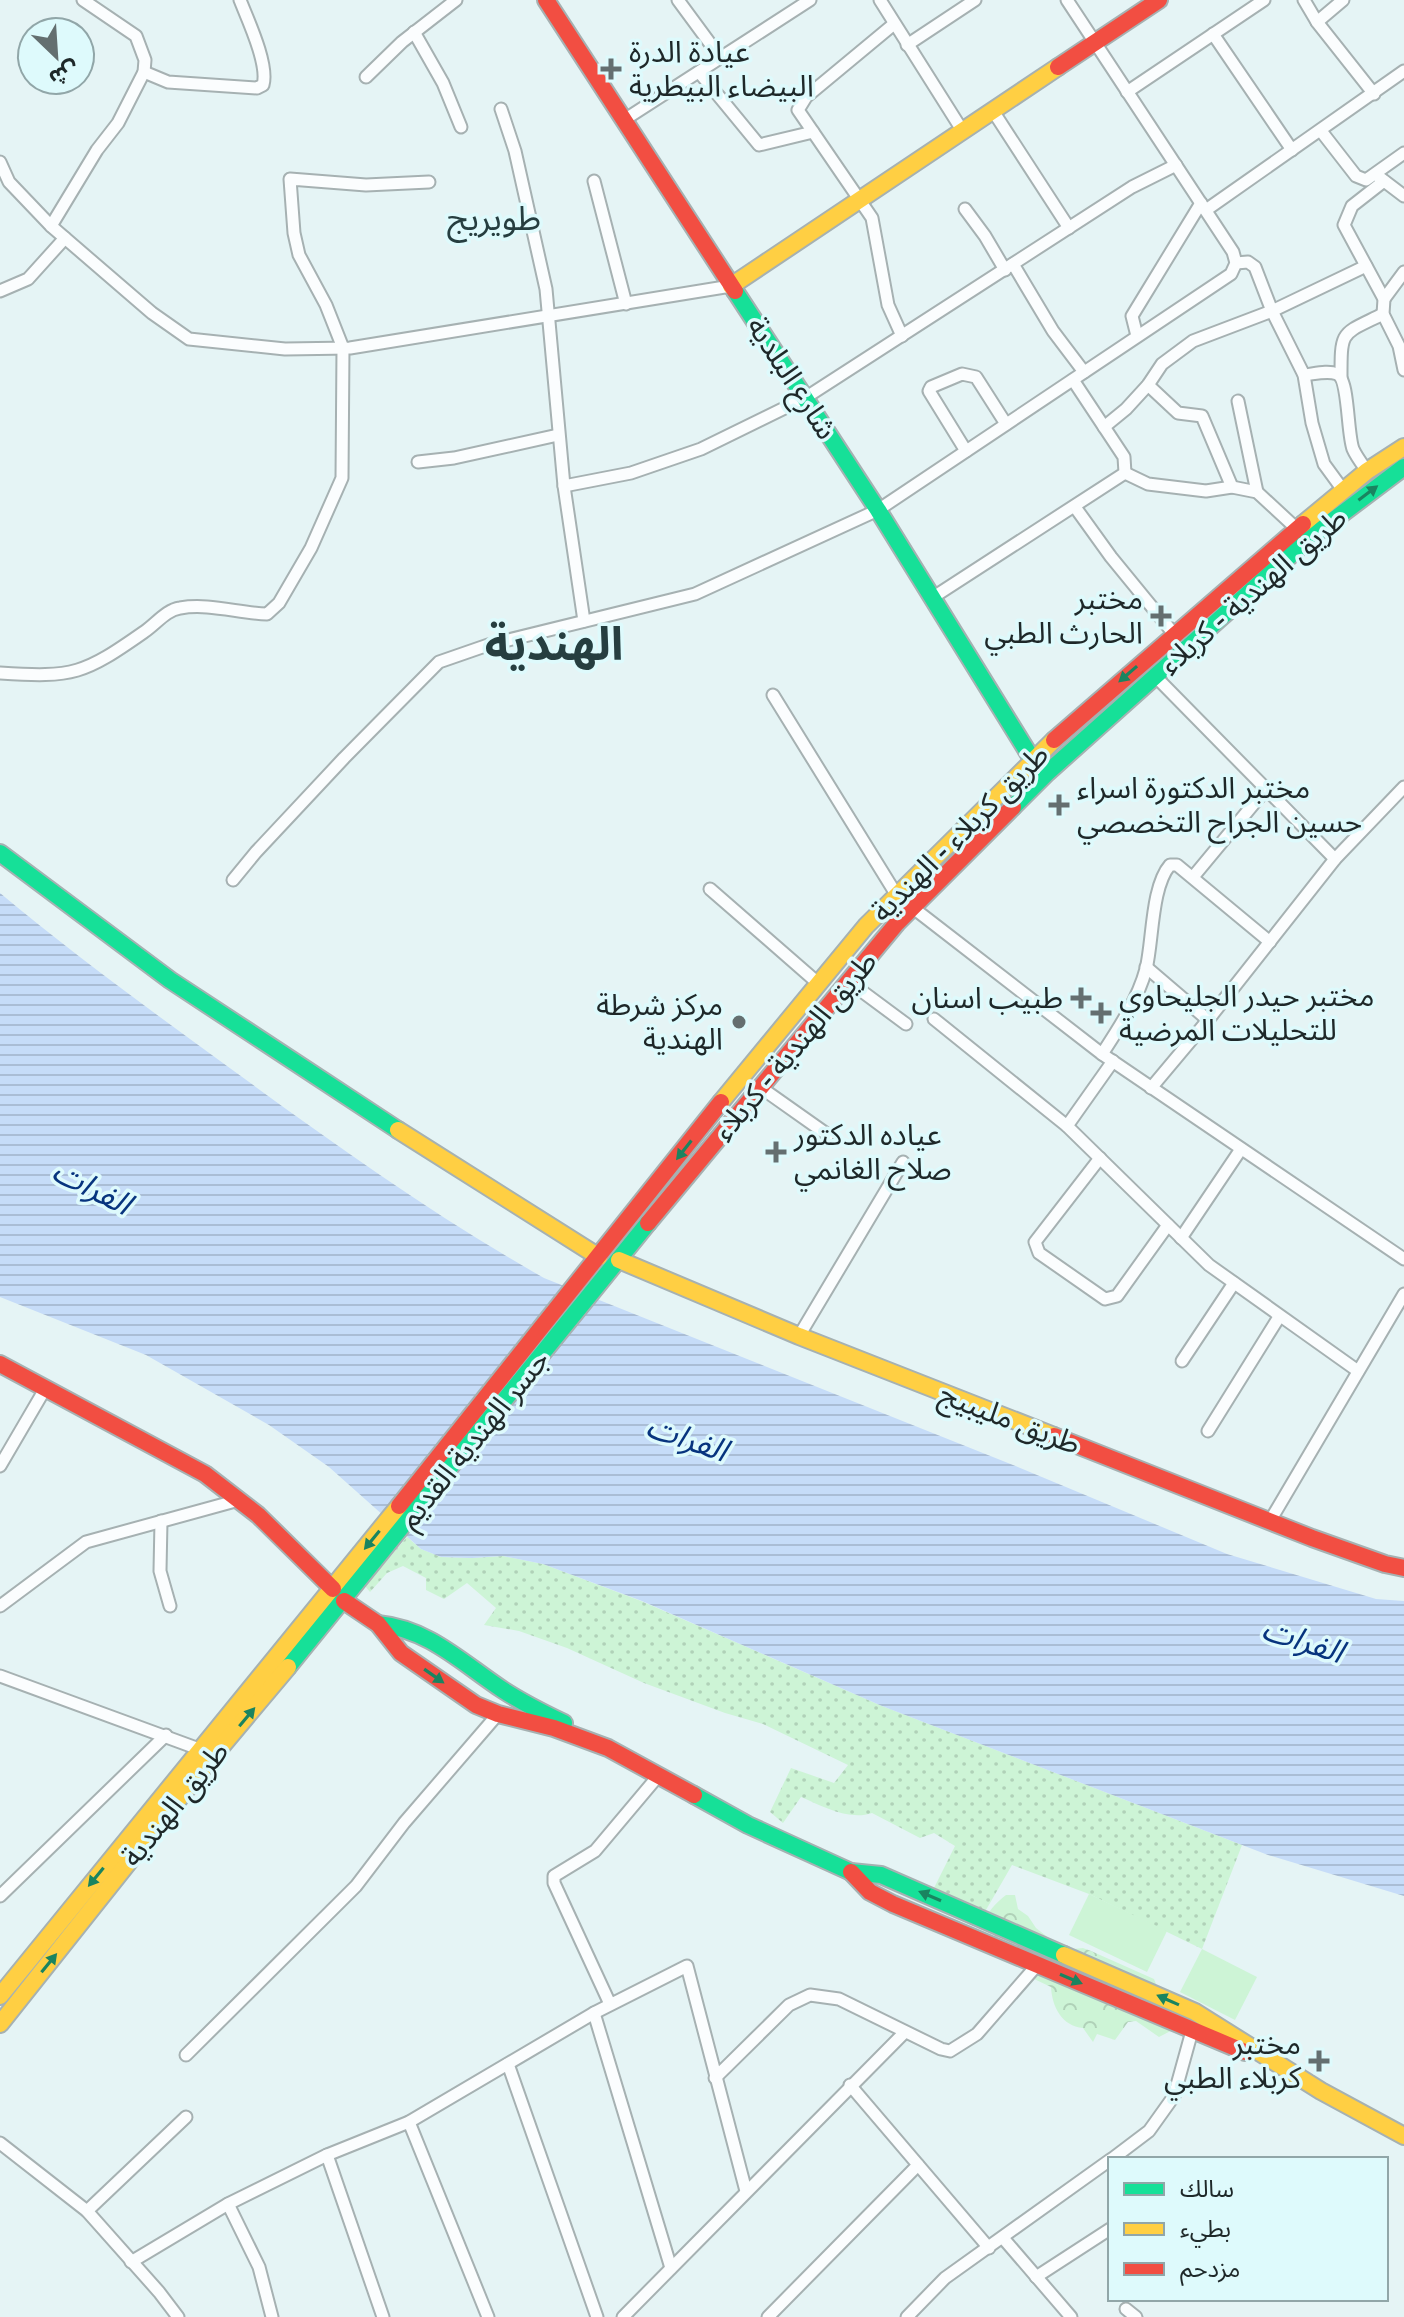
<svg xmlns="http://www.w3.org/2000/svg" width="1404" height="2317" viewBox="0 0 1404 2317" font-family="Signika,'Noto Sans Arabic',sans-serif">
	<style>
		.grass { fill: url(#grass-dots) }
		.forest { fill: url(#forest-crowns) }
		.pitch { fill: #cdf4d6 }
		.water { fill: url(#water-rules) }
		.lines { fill: none; stroke-linecap: round; stroke-linejoin: round }
		.street-casing { stroke: #a6b1b2; stroke-width: 15 }
		.fast-casing { stroke: #a6b1b2; stroke-width: 20 }
		.slow-casing { stroke: #a6b1b2; stroke-width: 20 }
		.jam-casing { stroke: #a6b1b2; stroke-width: 20 }
		.street { stroke: #fbfdfe; stroke-width: 11 }
		.fast { stroke: #16e098; stroke-width: 16 }
		.slow { stroke: #ffcf43; stroke-width: 16 }
		.jam { stroke: #f24e42; stroke-width: 16 }
		.oneway { fill: #1a8460 }
		.poi-dot { fill: #646f70; stroke: #defafc; stroke-width: 3 }
		.labels { text-anchor: middle; stroke-width: 7; stroke-linejoin: round; paint-order: stroke }
		.poi-label { font-size: 30px; fill: #1e2829; stroke: #defafc; text-anchor: start }
		.street-label { font-size: 30px; fill: #1e2829; stroke: #defafc }
		.water-label { font-size: 32px; font-style: italic; fill: #07347e; stroke: #defafc }
		.quarter-label { font-size: 34px; fill: #263e40; stroke: #defafc }
		.town-label { font-size: 46px; font-weight: bold; fill: #263e40; stroke: #defafc }
	</style>
	<defs>
		<pattern id="grass-dots" width="8" height="8" patternUnits="userSpaceOnUse" patternTransform="scale(2)"><rect width="8" height="8" fill="#cdf4d6"/><path d="M2 2h.1M6 6h.1" fill="none" stroke="#b0d1b8" stroke-width="1.8" stroke-linecap="round"/></pattern>
		<pattern id="forest-crowns" width="20" height="18" patternUnits="userSpaceOnUse" patternTransform="scale(2)"><rect width="20" height="18" fill="#cdf4d6"/><path d="M2 6a3 3 0 1 1 6 0M12 15a3 3 0 1 1 6 0" fill="none" stroke="#b0d1b8"/></pattern>
		<pattern id="water-rules" width="6" height="5" patternUnits="userSpaceOnUse" patternTransform="scale(2)"><rect width="6" height="5" fill="#c6dcf8"/><path d="M0 2.5h6" fill="none" stroke="#aabdd5"/></pattern>
	</defs>
	<rect width="100%" height="100%" fill="#e5f4f5"/>
	<path class="grass" d="M407 1537 421 1549 441 1557 472 1558 503 1556 543 1564 641 1601 882 1706 1242 1845 1202 1949 1089 1894 1012 1865 979 1922 928 1900 955 1846 934 1833 920 1838 872 1813C849 1821 822 1806 801 1797L783 1823 770 1812 791 1768 834 1783 848 1765 763 1724 725 1713 644 1683 567 1648 519 1631 484 1625 496 1608 467 1583 444 1599 426 1590V1578L403 1566 387 1573 370 1592 365 1586Z"/>
	<path class="forest" d="M1006 1895H1015L1018 1909 1028 1916 1036 1928 1064 1950 1083 1948 1091 1951 1154 1979C1162 2002 1178 2002 1188 2022L1159 2037 1136 2021 1128 2022 1115 2040 1097 2034 1093 2042 1083 2028C1062 2026 1052 2007 1051 1987L1032 1978 1042 1960 1006 1946 984 1926C985 1913 997 1902 1006 1895Z"/>
	<g class="pitch">
		<path d="M1089 1894 1167 1931 1147 1972 1069 1935Z"/>
		<path d="M1202 1949 1257 1977 1235 2020 1180 1992Z"/>
	</g>
	<path class="water" d="M0 893C73 954 150 1010 227 1066 330 1141 433 1215 544 1278L1013 1465 1227 1554 1376 1599 1404 1601V1896L1268 1855 882 1706 642 1601 543 1564 503 1556 472 1558 441 1557 421 1549 329 1467 269 1425 146 1355 0 1297Z"/>
	<g class="lines">
		<g class="street-casing">
			<g id="street">
				<path d="M678 0 720 57"/>
				<path d="M880 0 962 130"/>
				<path d="M1304 0 1317 22 1374 94"/>
				<path d="M1317 22 1343 0"/>
				<path d="M894 24 806 97 798 110 872 218 888 305 902 336"/>
				<path d="M414 32 443 83 461 127"/>
				<path d="M1213 34 1292 150"/>
				<path d="M907 45 975 0"/>
				<path d="M144 72 168 82 257 88 263 85C269 65 248 20 240 0"/>
				<path d="M699 72 759 145 813 132"/>
				<path d="M366 77 402 42 456 0"/>
				<path d="M1127 92 1264 0"/>
				<path d="M501 109 515 151 546 289 564 486 584 621"/>
				<path d="M993 111 1069 228"/>
				<path d="M624 120 810 0"/>
				<path d="M1321 131 1356 176 1366 180 1404 153"/>
				<path d="M0 162 9 182 51 226 152 313 189 339 285 349 350 348 731 286"/>
				<path d="M1379 177 1404 196"/>
				<path d="M594 181 626 304"/>
				<path d="M1384 181 1352 206 1344 225 1384 299 1383 314 1399 346 1404 370"/>
				<path d="M965 209 985 236 1005 270"/>
				<path d="M1206 210 1404 71"/>
				<path d="M51 226 97 150 118 123 144 72 145 60 136 36 83 0"/>
				<path d="M1236 263 1248 262 1255 267 1272 311 1304 375 1312 423 1324 464 1343 490"/>
				<path d="M1013 264 1053 331 1084 372"/>
				<path d="M0 291 28 279 65 238"/>
				<path d="M1384 299 1404 272"/>
				<path d="M1137 336 1132 316 1201 203"/>
				<path d="M1304 375C1314 374 1328 370 1337 374 1349 379 1347 433 1353 449 1356 456 1362 464 1367 471"/>
				<path d="M1341 377C1341 329 1341 335 1383 314"/>
				<path d="M1148 385 1178 413 1202 416 1232 487"/>
				<path d="M1238 401 1257 492"/>
				<path d="M1104 427 1126 409 1148 385 1162 364 1193 341 1272 311 1366 266"/>
				<path d="M966 451 929 391 931 387 962 374 976 377 1006 424"/>
				<path d="M418 462 454 458 558 435"/>
				<path d="M1125 473 1148 484 1206 491 1232 487 1257 492 1297 529"/>
				<path d="M564 486 631 473 701 449 805 398 1132 187 1176 165"/>
				<path d="M1075 507 1111 557 1174 634"/>
				<path d="M932 598 1125 473 1124 457 1073 380"/>
				<path d="M0 673C74 678 84 674 144 632 156 624 166 610 180 608 209 603 238 613 267 614L279 603 311 548 342 478 343 348 326 305 299 255 294 233 290 179 366 185 429 182"/>
				<path d="M1155 676 1335 859"/>
				<path d="M773 695 896 894"/>
				<path d="M1193 877 1266 789"/>
				<path d="M233 880 256 852 344 758 439 662 488 645 695 594 878 510 1231 274 1236 263 1233 252 1067 0"/>
				<path d="M710 889 819 984"/>
				<path d="M912 907 1102 1054 1404 1259"/>
				<path d="M1146 967 1208 1020"/>
				<path d="M848 981 906 1024"/>
				<path d="M934 1019 1067 1126 1209 1265 1358 1371"/>
				<path d="M1102 1054C1119 1028 1138 999 1146 969 1153 941 1151 887 1170 865H1177L1270 942"/>
				<path d="M760 1087 828 1135"/>
				<path d="M1151 1088 1208 1020 1335 859 1404 787"/>
				<path d="M1067 1126 1113 1061"/>
				<path d="M1100 1158 1035 1242 1039 1253 1105 1299 1117 1296 1168 1225"/>
				<path d="M1181 1238 1241 1149"/>
				<path d="M799 1336 903 1162"/>
				<path d="M1182 1361 1234 1283"/>
				<path d="M1208 1431 1279 1317"/>
				<path d="M0 1466 45 1389"/>
				<path d="M161 1521 160 1571 170 1606"/>
				<path d="M1270 1521 1404 1294"/>
				<path d="M0 1606 86 1542 239 1500"/>
				<path d="M0 1676 199 1749"/>
				<path d="M0 1896 166 1735"/>
				<path d="M610 2004 554 1883V1876L595 1851 659 1775"/>
				<path d="M594 2013 671 2268"/>
				<path d="M186 2055 356 1886 404 1823 498 1714"/>
				<path d="M508 2064 597 2317"/>
				<path d="M715 2078 789 2005 810 1995 839 1999 941 2049 950 2051 977 2034 1038 1964"/>
				<path d="M850 2085 989 2248"/>
				<path d="M409 2122 488 2317"/>
				<path d="M0 2143 87 2211 159 2292 178 2317"/>
				<path d="M327 2155 383 2317"/>
				<path d="M1112 2159 1149 2131 1174 2096 1192 2031"/>
				<path d="M228 2204 259 2267 272 2317"/>
				<path d="M87 2211 186 2117"/>
				<path d="M1003 2238 1071 2317"/>
				<path d="M131 2262 228 2204 327 2155 409 2122 594 2013 687 1966 746 2191"/>
				<path d="M1036 2277 1110 2229"/>
				<path d="M1126 2309 1136 2317"/>
				<path d="M623 2317 905 2032"/>
				<path d="M768 2317 918 2165"/>
				<path d="M907 2317 945 2278 1110 2160"/>
			</g>
		</g>
		<g class="fast-casing">
			<g id="fast">
				<path d="M735 291 878 510 1032 759"/>
				<path d="M1013 807 1047 773 1311 537 1404 467"/>
				<path d="M0 853 170 980 398 1130"/>
				<path d="M378 1624C429 1629 462 1663 503 1690 523 1703 543 1713 564 1723"/>
				<path d="M288 1667 648 1223"/>
				<path d="M694 1795 748 1825 851 1872 881 1875 1064 1955"/>
			</g>
		</g>
		<g class="slow-casing">
			<g id="slow">
				<path d="M731 286 1058 67"/>
				<path d="M1303 524 1367 471 1404 447"/>
				<path d="M721 1102 866 926 1054 740"/>
				<path d="M398 1130 599 1257"/>
				<path d="M619 1260 799 1336 1054 1436"/>
				<path d="M1064 1955 1195 2012 1321 2091 1404 2136"/>
				<path d="M0 1996 399 1506"/>
				<path d="M0 2024 205 1766 288 1667"/>
			</g>
		</g>
		<g class="jam-casing">
			<g id="jam">
				<path d="M546 0 735 291"/>
				<path d="M1058 67 1159 0"/>
				<path d="M1054 740 1303 524"/>
				<path d="M648 1223 897 923 1013 807"/>
				<path d="M0 1364 205 1474 258 1515 333 1589"/>
				<path d="M1054 1436 1312 1538 1385 1564 1404 1568"/>
				<path d="M399 1506 721 1102"/>
				<path d="M344 1601 378 1624 401 1653 476 1705 498 1714 554 1728 608 1748 694 1795"/>
				<path d="M851 1872 870 1892 893 1904 1245 2052"/>
			</g>
		</g>
		<use href="#street" class="street"/>
		<use href="#fast" class="fast"/>
		<use href="#slow" class="slow"/>
		<use href="#jam" class="jam"/>
	</g>
	<defs><path id="oneway-solid" d="M-6-.8H1V-3.2L6.5 0L1 3.2V.8H-6Z" transform="scale(2)"/></defs>
	<g class="oneway">
		<use href="#oneway-solid" transform="translate(1368 493) rotate(-37)"/>
		<use href="#oneway-solid" transform="translate(1128 674) rotate(139)"/>
		<use href="#oneway-solid" transform="translate(684 1150) rotate(128)"/>
		<use href="#oneway-solid" transform="translate(372 1540) rotate(129)"/>
		<use href="#oneway-solid" transform="translate(434 1676) rotate(35)"/>
		<use href="#oneway-solid" transform="translate(247 1717) rotate(-50)"/>
		<use href="#oneway-solid" transform="translate(96 1877) rotate(129)"/>
		<use href="#oneway-solid" transform="translate(930 1896) rotate(-157)"/>
		<use href="#oneway-solid" transform="translate(49 1963) rotate(-51)"/>
		<use href="#oneway-solid" transform="translate(1071 1979) rotate(23)"/>
		<use href="#oneway-solid" transform="translate(1168 2000) rotate(-156)"/>
	</g>
	<g class="poi-dot">
		<path d="M607 57h8v8h8v8h-8v8h-8v-8h-8v-8h8z"/>
		<path d="M1157 604h8v8h8v8h-8v8h-8v-8h-8v-8h8z"/>
		<path d="M1055 793h8v8h8v8h-8v8h-8v-8h-8v-8h8z"/>
		<path d="M1077 986h8v8h8v8h-8v8h-8v-8h-8v-8h8z"/>
		<path d="M1097 1001h8v8h8v8h-8v8h-8v-8h-8v-8h8z"/>
		<circle cx="739" cy="1022" r="8"/>
		<path d="M772 1140h8v8h8v8h-8v8h-8v-8h-8v-8h8z"/>
		<path d="M1315 2049h8v8h8v8h-8v8h-8v-8h-8v-8h8z"/>
	</g>
	<g class="labels">
		<g class="poi-label">
			<text x="629" y="62">عيادة الدرة<tspan x="629" dy="34">البيضاء البيطرية</tspan></text>
			<text x="1143" y="609" text-anchor="end">مختبر<tspan x="1143" dy="34">الحارث الطبي</tspan></text>
			<text x="1077" y="798">مختبر الدكتورة اسراء<tspan x="1077" dy="34">حسين الجراح التخصصي</tspan></text>
			<text x="1119" y="1006">مختبر حيدر الجليحاوي<tspan x="1119" dy="34">للتحليلات المرضية</tspan></text>
			<text x="1063" y="1008" text-anchor="end">طبيب اسنان</text>
			<text x="723" y="1015" text-anchor="end">مركز شرطة<tspan x="723" dy="34">الهندية</tspan></text>
			<text x="794" y="1145">عياده الدكتور<tspan x="794" dy="34">صلاح الغانمي</tspan></text>
			<text x="1301" y="2054" text-anchor="end">مختبر<tspan x="1301" dy="34">كربلاء الطبي</tspan></text>
		</g>
		<g class="street-label">
			<text transform="translate(792 378) rotate(57)" y="10">شارع البلدية</text>
			<text transform="translate(1253 591) rotate(-41)" y="10">طريق الهندية - كربلاء</text>
			<text transform="translate(960 833) rotate(-45)" y="10">طريق كربلاء - الهندية</text>
			<text transform="translate(795 1046) rotate(-50)" y="10">طريق الهندية - كربلاء</text>
			<text transform="translate(1010 1419) rotate(21)" y="10">طريق مليبيج</text>
			<text transform="translate(474 1439) rotate(-51)" y="10">جسر الهندية القديم</text>
			<text transform="translate(175 1804) rotate(-51)" y="10">طريق الهندية</text>
		</g>
		<g class="water-label">
			<text transform="translate(92 1187) rotate(27)" y="11">الفرات</text>
			<text transform="translate(687 1438) rotate(19)" y="11">الفرات</text>
			<text transform="translate(1303 1640) rotate(18)" y="11">الفرات</text>
		</g>
		<g class="quarter-label">
			<text x="494" y="230">طويريج</text>
		</g>
		<g class="town-label">
			<text x="554" y="660">الهندية</text>
		</g>
	</g>
	<rect x="1108" y="2157" width="280" height="144" fill="#defafc" stroke="#91a6a8" stroke-width="2"/>
	<rect x="1124" y="2183" width="40" height="12" fill="#16e098" stroke="#91a6a8" stroke-width="2"/>
	<text x="1180" y="2197" font-size="24" fill="#1e2829">سالك</text>
	<rect x="1124" y="2223" width="40" height="12" fill="#ffcf43" stroke="#91a6a8" stroke-width="2"/>
	<text x="1180" y="2237" font-size="24" fill="#1e2829">بطيء</text>
	<rect x="1124" y="2263" width="40" height="12" fill="#f24e42" stroke="#91a6a8" stroke-width="2"/>
	<text x="1180" y="2277" font-size="24" fill="#1e2829">مزدحم</text>
	<g transform="translate(56 56) rotate(155)"><circle r="38" fill="#defafc" stroke="#91a6a8" stroke-width="2"/>
	<path d="M0-6L14 30L0 20L-14 30Z" fill="#646f70"/>
	<text y="-12" font-size="22" font-weight="bold" text-anchor="middle" fill="#1e2829">ش</text>
	</g>
</svg>
